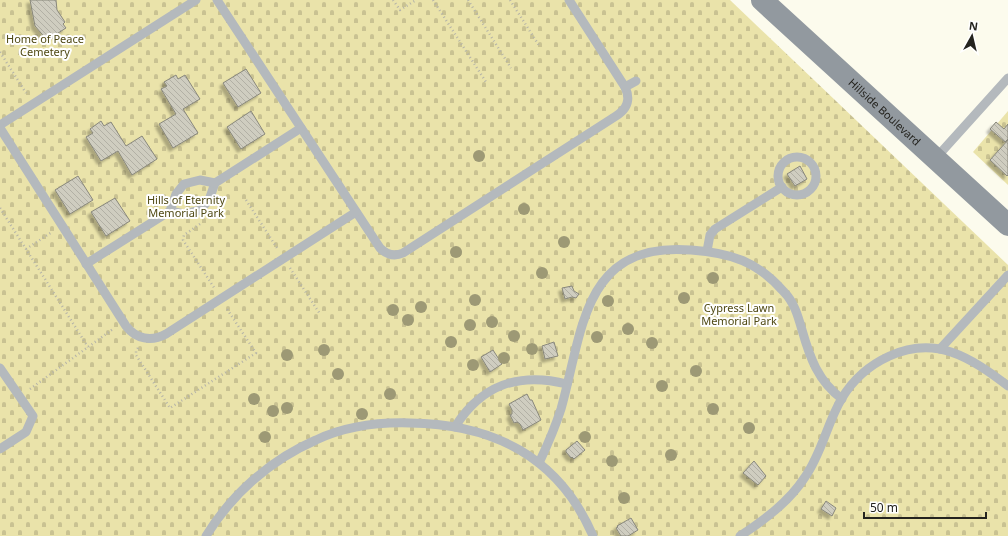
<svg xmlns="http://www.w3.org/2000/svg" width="1008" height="536" viewBox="0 0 1008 536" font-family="'Noto Sans',sans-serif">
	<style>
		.cemetery { fill: url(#cemetery-stones) }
		.building { fill: url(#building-back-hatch); stroke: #88877b; filter: url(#shadow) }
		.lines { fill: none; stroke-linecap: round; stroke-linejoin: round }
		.path { stroke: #b4b3a8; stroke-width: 2.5; stroke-dasharray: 1 3; stroke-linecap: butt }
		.service { stroke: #b4b9bd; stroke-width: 9 }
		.secondary { stroke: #92999f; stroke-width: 22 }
		.tree { fill: #9d9975 }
		.labels { text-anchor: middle; stroke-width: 4; stroke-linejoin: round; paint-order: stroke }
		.park-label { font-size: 11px; fill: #4f4913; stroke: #fff }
		.street-label { font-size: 11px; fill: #24231e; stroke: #fff }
	</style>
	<defs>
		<pattern id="cemetery-stones" width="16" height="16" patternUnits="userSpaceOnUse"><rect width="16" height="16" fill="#eae3aa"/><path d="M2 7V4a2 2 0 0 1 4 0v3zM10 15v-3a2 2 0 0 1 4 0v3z" fill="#c9c292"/></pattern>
		<pattern id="building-back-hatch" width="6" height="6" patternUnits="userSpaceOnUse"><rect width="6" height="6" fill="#cfcdc0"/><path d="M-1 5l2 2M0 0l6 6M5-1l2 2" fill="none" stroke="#b2b0a5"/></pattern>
		<filter id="shadow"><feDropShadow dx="-3.5" dy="3.5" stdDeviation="1" flood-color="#0004"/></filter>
	</defs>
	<rect width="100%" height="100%" fill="#fcfbed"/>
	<g class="cemetery">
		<path d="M0 0H730L1008 265V536H0Z"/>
		<path d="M1008 111V185L973 152Z"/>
	</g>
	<g class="building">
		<path d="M30 0H56L57 10 65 22 63 24 66 28 47 40 35 26Z"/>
		<path d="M246 69 261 93 238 107 223 83Z"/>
		<path d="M176 75 178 79 185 75 200 99 183 109 198 133 173 148 159 124 176 114 161 89 167 86 164 82Z"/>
		<path d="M251 111 265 134 241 149 227 127Z"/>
		<path d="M101 121 104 126 111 122 126 146 142 136 157 159 132 175 118 151 101 161 86 137 93 133 90 129Z"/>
		<path d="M996 122 1004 129 1008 124V139L1005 142 990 129Z"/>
		<path d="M1008 140V175L1007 176 990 160Z"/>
		<path d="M800 166 807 179 795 186 787 174Z"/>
		<path d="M78 176 93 200 70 214 55 190Z"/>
		<path d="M115 198 130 221 106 236 91 212Z"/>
		<path d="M572 286 574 291 579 294 576 298 572 297 565 299 562 288Z"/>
		<path d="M554 342 558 356 545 359 542 346Z"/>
		<path d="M493 350 502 364 490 372 481 357Z"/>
		<path d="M527 394 530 400H532L541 420 523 430 520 424 517 422 514 423 510 415 512 414V410L509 404Z"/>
		<path d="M577 441 585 450 574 459 572 457 571 458 566 452V450Z"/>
		<path d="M754 461 766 476 758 485 743 473Z"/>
		<path d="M826 501 836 508 832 516 821 509Z"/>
		<path d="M631 518 638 530 628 536H621L616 528 618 527 617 526Z"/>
	</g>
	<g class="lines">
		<g class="path">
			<path d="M393 0 400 10 416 0"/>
			<path d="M433 0 486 82"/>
			<path d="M468 0 511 68"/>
			<path d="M510 0 540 47"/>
			<path d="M0 52 26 93"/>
			<path d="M246 200 277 248"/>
			<path d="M0 208 88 347"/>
			<path d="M200 224 184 235 183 240 215 289"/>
			<path d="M26 249 52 232"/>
			<path d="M290 268 320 314"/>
			<path d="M138 348 136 351V355L170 408 256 353 227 309"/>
			<path d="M30 389 113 329"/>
		</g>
		<g class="service">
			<path d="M217 0 380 248C387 255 394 257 403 253L616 116C627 109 631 100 625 87L569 0"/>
			<path d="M625 87 636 81"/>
			<path d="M0 125 196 0"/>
			<path d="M0 128 126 326C136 339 151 342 166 334L356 212"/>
			<circle cx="797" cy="176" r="19"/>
			<path d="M935 159 1008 78"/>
			<path d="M170 211 184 214 200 210 209 200 215 183 301 128"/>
			<path d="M707 251 710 235 715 229 782 187"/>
			<path d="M86 264 170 211 176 194 184 184 200 180 215 183"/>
			<path d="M940 349 1008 275"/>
			<path d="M0 368 33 416 26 432 0 449"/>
			<path d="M455 427C482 384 519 372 567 384"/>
			<path d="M539 463C547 446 555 428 561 409 583 332 582 241 691 250 731 253 757 261 784 292 794 302 798 316 802 330 810 358 818 381 842 399"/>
			<path d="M206 536C232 494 270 460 316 440 346 426 377 422 410 423 493 424 559 457 593 536"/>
			<path d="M740 536C764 520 789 502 805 477 822 453 827 423 842 398 864 362 909 338 951 352 972 359 991 373 1008 386"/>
		</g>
		<path class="secondary" id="s1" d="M762 0 1008 225"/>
	</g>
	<g class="tree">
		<circle cx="479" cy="156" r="6"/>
		<circle cx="524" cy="209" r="6"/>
		<circle cx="564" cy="242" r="6"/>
		<circle cx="456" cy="252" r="6"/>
		<circle cx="542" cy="273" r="6"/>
		<circle cx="713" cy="278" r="6"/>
		<circle cx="684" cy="298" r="6"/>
		<circle cx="475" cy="300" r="6"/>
		<circle cx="608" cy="301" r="6"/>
		<circle cx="421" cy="307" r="6"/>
		<circle cx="393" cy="310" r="6"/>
		<circle cx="408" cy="320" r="6"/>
		<circle cx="492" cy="322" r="6"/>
		<circle cx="470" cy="325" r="6"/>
		<circle cx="628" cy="329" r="6"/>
		<circle cx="514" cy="336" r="6"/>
		<circle cx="597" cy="337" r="6"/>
		<circle cx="451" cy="342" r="6"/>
		<circle cx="652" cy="343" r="6"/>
		<circle cx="532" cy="349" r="6"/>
		<circle cx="324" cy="350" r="6"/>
		<circle cx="287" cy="355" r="6"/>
		<circle cx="504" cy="358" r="6"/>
		<circle cx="473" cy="365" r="6"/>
		<circle cx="696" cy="371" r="6"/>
		<circle cx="338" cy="374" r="6"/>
		<circle cx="662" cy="386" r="6"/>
		<circle cx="390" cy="394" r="6"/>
		<circle cx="254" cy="399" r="6"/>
		<circle cx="287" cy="408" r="6"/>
		<circle cx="713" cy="409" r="6"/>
		<circle cx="273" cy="411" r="6"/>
		<circle cx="362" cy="414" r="6"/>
		<circle cx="749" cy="428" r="6"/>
		<circle cx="265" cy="437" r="6"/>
		<circle cx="585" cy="437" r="6"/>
		<circle cx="671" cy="455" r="6"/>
		<circle cx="612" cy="461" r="6"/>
		<circle cx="624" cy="498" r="6"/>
	</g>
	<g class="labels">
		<g class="park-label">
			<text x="45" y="43">Home of Peace<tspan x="45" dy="13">Cemetery</tspan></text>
			<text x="186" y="204">Hills of Eternity<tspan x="186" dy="13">Memorial Park</tspan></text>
			<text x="739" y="312">Cypress Lawn<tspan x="739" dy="13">Memorial Park</tspan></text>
		</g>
		<g class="street-label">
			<text dy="4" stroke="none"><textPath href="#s1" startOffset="166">Hillside Boulevard</textPath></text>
		</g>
	</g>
	<g transform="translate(972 36) rotate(8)" stroke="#ffffff" stroke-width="3" paint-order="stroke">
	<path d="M0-3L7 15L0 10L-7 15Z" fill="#24231e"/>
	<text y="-6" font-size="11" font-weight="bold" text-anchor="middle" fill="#24231e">N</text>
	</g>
	<path d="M864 512v6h122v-6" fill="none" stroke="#24231e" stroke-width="2"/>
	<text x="870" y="512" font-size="12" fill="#24231e" stroke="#ffffff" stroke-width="3" paint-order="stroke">50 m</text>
</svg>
